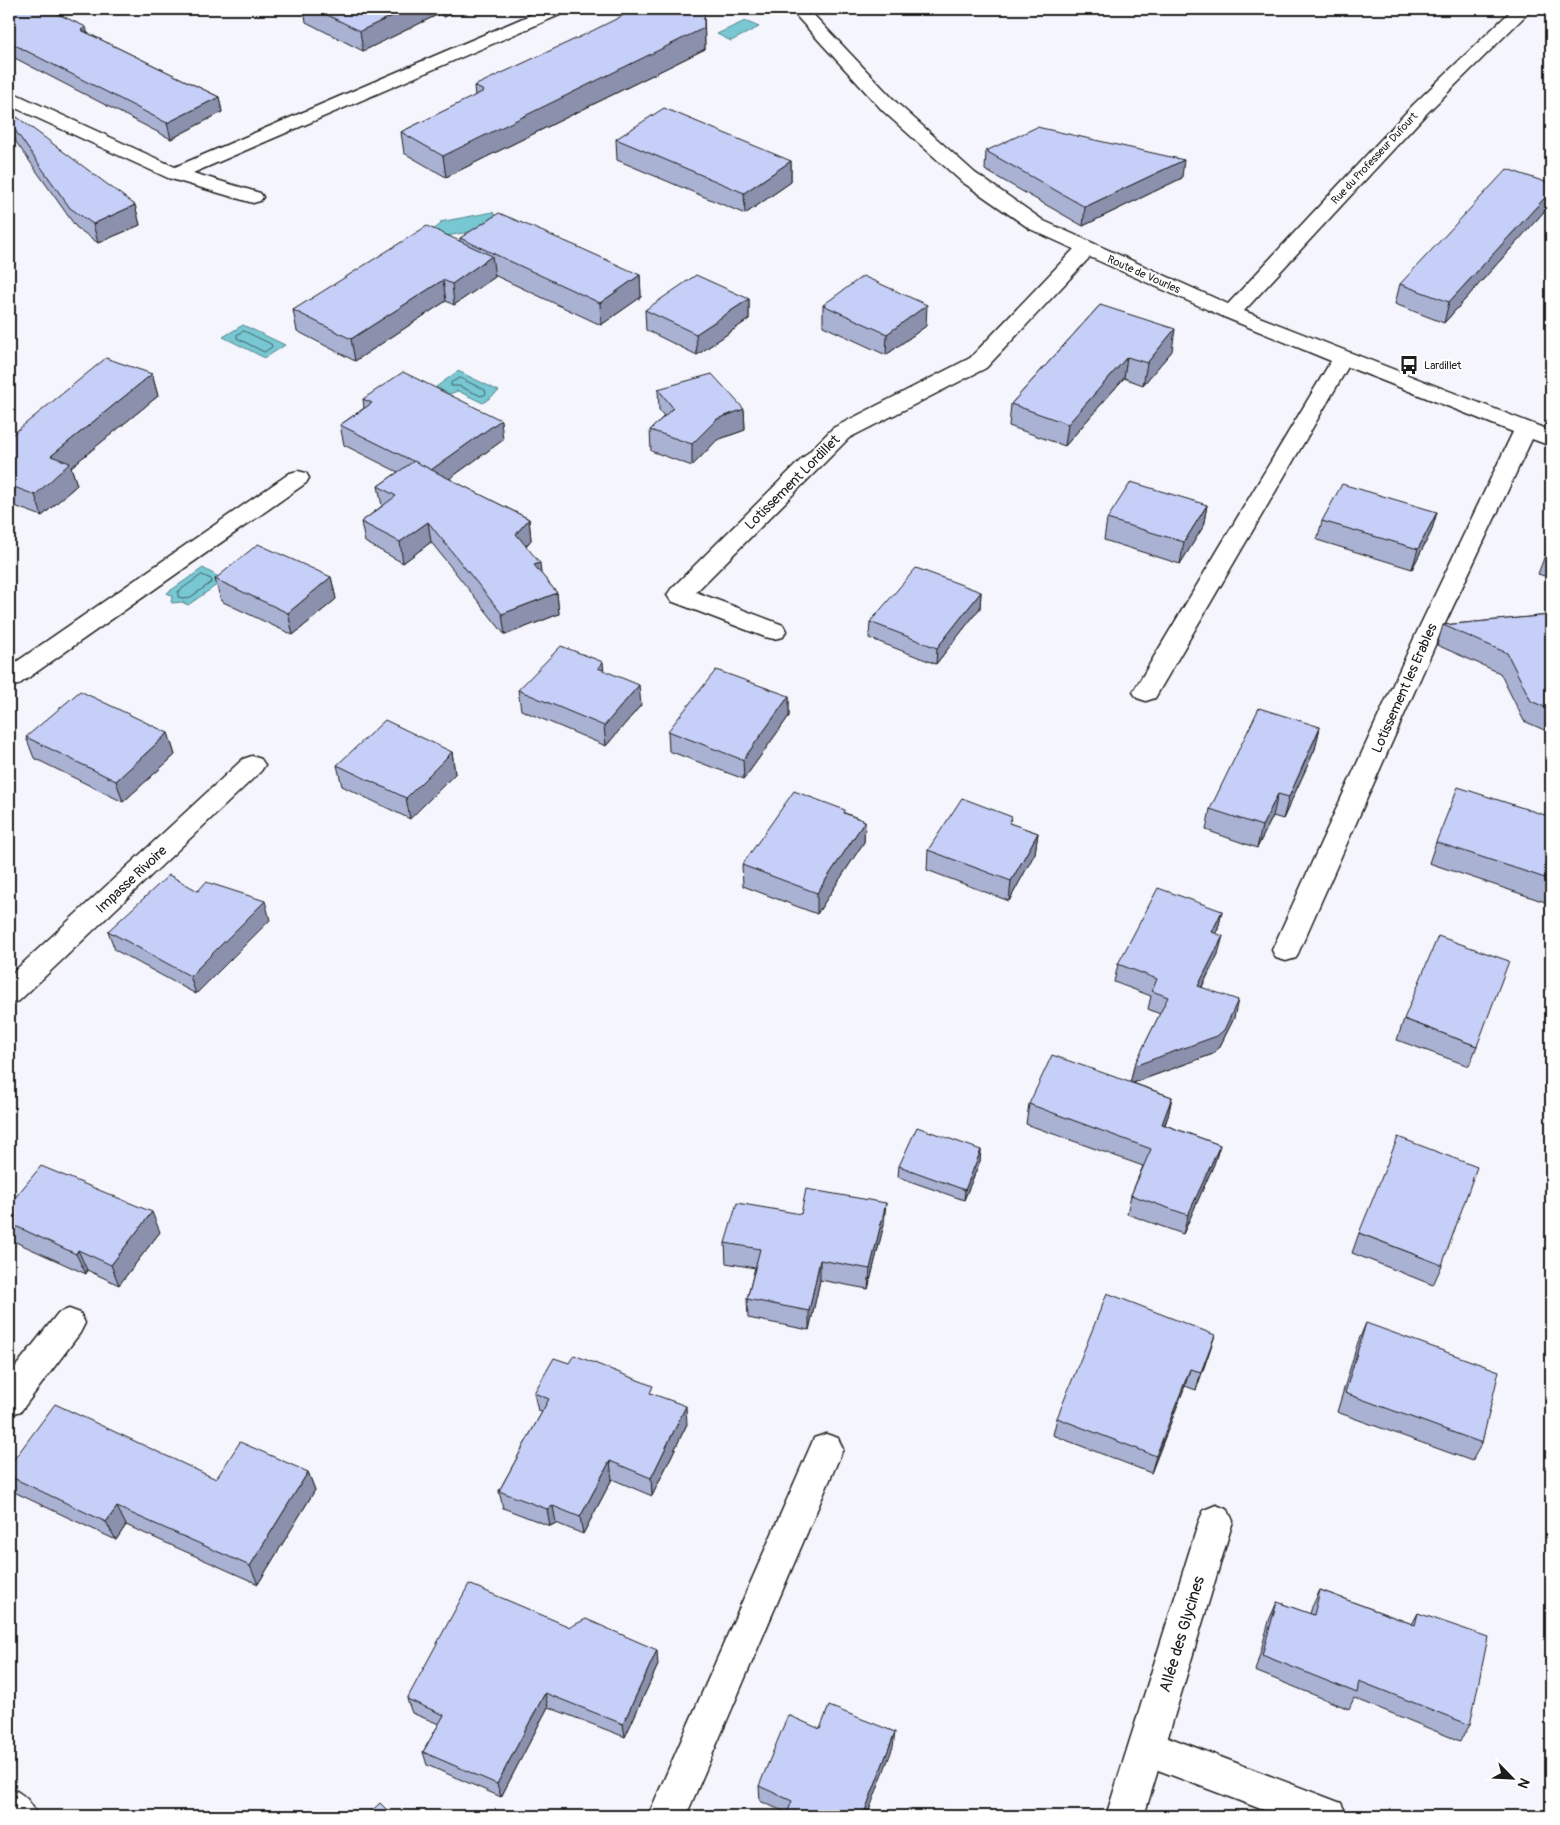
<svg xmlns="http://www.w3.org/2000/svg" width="1560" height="1825" viewBox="0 0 1560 1825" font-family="Pangolin,sans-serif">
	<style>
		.water { fill: #78c8d3; stroke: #53838a }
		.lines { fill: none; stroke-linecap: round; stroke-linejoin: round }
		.shore { stroke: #416165; stroke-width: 1 }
		.minor-casing { stroke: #1c1c1c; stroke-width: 3 }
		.major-casing { stroke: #1c1c1c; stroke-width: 3 }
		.minor { fill: #fff; fill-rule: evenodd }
		.major { fill: #fff; fill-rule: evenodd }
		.wall { fill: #aab2d4; stroke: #1c1c1c }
		.shaded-wall { fill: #8b91ad; stroke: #1c1c1c }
		.building { fill: #c6cff7; stroke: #1c1c1c }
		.labels { text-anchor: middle; stroke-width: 4; stroke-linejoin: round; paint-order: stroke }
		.far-street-label { font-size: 11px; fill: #1c1c1c; stroke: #fff }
		.far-poi-label { font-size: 11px; fill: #1c1c1c; stroke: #fff; text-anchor: start }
		.street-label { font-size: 14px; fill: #1c1c1c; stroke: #fff }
		.near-street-label { font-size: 16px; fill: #1c1c1c; stroke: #fff }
	</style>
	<rect width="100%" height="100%" fill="#f4f5fd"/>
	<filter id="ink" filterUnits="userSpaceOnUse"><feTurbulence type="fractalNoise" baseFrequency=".02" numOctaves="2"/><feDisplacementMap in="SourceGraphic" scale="10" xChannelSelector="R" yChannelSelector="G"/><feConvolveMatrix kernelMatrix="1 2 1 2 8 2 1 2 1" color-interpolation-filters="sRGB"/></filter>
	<g filter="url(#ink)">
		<g class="water">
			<path d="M745 21 759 27 731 41 717 34Z"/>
			<path d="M493 212 500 226 447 236 433 230 441 224 440 222Z"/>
			<path d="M243 325 285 345 265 358 223 337Z"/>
			<path d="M458 371 499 391 483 403 458 391 449 394 436 387Z"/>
			<path d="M203 568 224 580 188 605 182 602 172 603 171 601 173 596 167 593Z"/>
		</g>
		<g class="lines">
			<g class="shore">
				<path d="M244 331 271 344 272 347 264 352 237 338V335Z"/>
				<path d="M460 378 485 390 486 394 481 396 459 386H451V383Z"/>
				<path d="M202 575 211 579 212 582 188 599 178 597V592Z"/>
			</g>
			<g class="minor-casing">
				<g id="minor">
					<path d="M544 9H567L564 13 193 173 260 193 263 197 260 201 253 203 168 178 9 105V93L16 94 175 167Z"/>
					<path d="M790 9H808L897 103 975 173 1044 221 1228 304 1413 105 1513 9H1532L1427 113 1244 311 1551 431V446L1532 439 1440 634 1296 958 1286 961 1276 958 1272 950 1416 634 1513 432 1348 367 1155 698 1146 701 1137 698 1133 692 1331 361 1224 317 1090 257 986 368 849 438 696 592 783 625 786 631 783 637 774 639 765 637 671 601 667 595 671 589 833 428 970 358 1074 249 1030 229 961 181 883 111Z"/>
					<path d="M298 471 306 473 309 478 306 483 18 685 9 687V667L290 473Z"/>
					<path d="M252 756 261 759 265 765 261 771 19 1001 9 1004V976L243 759Z"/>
					<path d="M69 1309 80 1313 85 1323 80 1333 21 1411 9 1415V1375L58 1313Z"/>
					<path d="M826 1434 838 1438 843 1449 686 1816H648L814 1438Z"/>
					<path d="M1216 1505 1228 1510 1233 1521 1168 1737 1341 1803 1347 1816H1279L1158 1770 1144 1816H1106L1199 1521 1204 1510Z"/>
				</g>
			</g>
			<g class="major-casing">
				<path id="major" d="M9 1787C24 1794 31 1801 37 1816H9Z"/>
			</g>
			<use href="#minor" class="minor"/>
			<use href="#major" class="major"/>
		</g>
		<g class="wall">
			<path d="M9 9 87 33 219 97 222 112 171 139 9 55Z"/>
			<path d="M304 9H464L444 17 439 14 363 51 306 22Z"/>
			<path d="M704 9 705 49 446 177 404 153 401 132 475 96 474 86Z"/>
			<path d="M10 123 135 205 140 225 98 243 76 227 16 142Z"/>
			<path d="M616 139 791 161V182L745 214 617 160Z"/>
			<path d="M986 151 1182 178 1083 226 985 170Z"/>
			<path d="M1551 184V203L1550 205 1444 323 1395 304 1400 284Z"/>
			<path d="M460 238 640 275 641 297 601 325 494 275 495 277 454 305 446 301 355 361 297 331 293 310 460 242Z"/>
			<path d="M749 299V319L697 355 646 330 645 310Z"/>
			<path d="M823 305 926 326 886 355 823 326Z"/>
			<path d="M1100 305 1172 351 1143 385 1124 378 1065 446 1009 426 1011 404Z"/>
			<path d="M152 374 158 396 71 467 77 485 42 516 9 504V437Z"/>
			<path d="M658 389 744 409 745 430 717 440 692 466 651 451 650 430 664 416 659 410Z"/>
			<path d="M363 399 503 440 449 479 529 519 531 540 526 546 541 574 557 593 559 614 505 635 431 542 403 563 365 542 361 522 382 506 378 486 398 472 344 445 340 425 364 408Z"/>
			<path d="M1207 505 1203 527 1180 564 1104 540 1107 519Z"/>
			<path d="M1437 512 1431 532 1412 569 1317 540 1322 521Z"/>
			<path d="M1551 539V578L1538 574Z"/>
			<path d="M331 577 336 599 293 635 221 601 215 579Z"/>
			<path d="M981 592 980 608 936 664 869 638 870 622Z"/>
			<path d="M1551 615V733L1524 721 1500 673 1437 645 1443 625Z"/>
			<path d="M518 690 641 705 606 746 521 710Z"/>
			<path d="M789 696V716L744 779 669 751 668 731Z"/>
			<path d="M1320 727 1315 749 1283 819 1273 816 1257 848 1206 830 1210 809Z"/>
			<path d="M168 733 175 755 123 802 34 758 26 737Z"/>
			<path d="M452 752 455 774 410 819 342 786 337 765Z"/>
			<path d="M845 813 865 821 864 842 817 914 743 886 742 865Z"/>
			<path d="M1551 817V904L1429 863 1436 842Z"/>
			<path d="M1011 824 1038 833 1035 853 1009 901 927 870 928 850Z"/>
			<path d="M198 891 270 920 196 994 115 950 108 931Z"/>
			<path d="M1222 911 1218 929 1216 934 1218 954 1202 987 1234 1018 1219 1048 1213 1054 1133 1083 1172 1097 1168 1116 1165 1125 1220 1145 1214 1164 1183 1234 1127 1214 1131 1195 1143 1166 1026 1124 1029 1104 1131 1082 1134 1066 1160 1014 1148 1009 1151 996 1114 982 1118 964Z"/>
			<path d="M1404 1019 1477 1046 1469 1066 1397 1040Z"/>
			<path d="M981 1150 980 1161 964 1200 898 1177 899 1166Z"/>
			<path d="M9 1205 160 1232 119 1285 87 1270 86 1274 9 1239Z"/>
			<path d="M801 1214 884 1224 868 1289 820 1280 809 1330 748 1318 747 1299 755 1268 726 1263 725 1243Z"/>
			<path d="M1359 1233 1442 1265 1433 1285 1352 1253Z"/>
			<path d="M1366 1323 1482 1443 1472 1461 1337 1412 1358 1342Z"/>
			<path d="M1215 1335 1196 1390 1185 1386 1151 1473 1053 1435 1057 1418Z"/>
			<path d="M534 1393 653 1394 687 1424 652 1496 612 1479 583 1534 556 1523 550 1526 503 1508 499 1491 542 1412 538 1411Z"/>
			<path d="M9 1466 216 1479 308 1472 315 1490 258 1584 126 1525 116 1540 14 1492 9 1483Z"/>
			<path d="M1320 1590 1412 1624 1418 1613 1470 1725 1460 1741 1354 1698 1349 1709 1255 1671 1270 1618 1277 1602 1310 1614 1312 1607Z"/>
			<path d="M658 1665 625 1737 548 1707 501 1797 427 1765 423 1752 439 1724 412 1713 407 1699Z"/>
			<path d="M820 1729 893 1747 787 1813 760 1801 759 1786Z"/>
		</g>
		<g class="shaded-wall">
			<path d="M407 9H438L439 14 363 51 360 31Z"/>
			<path d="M443 9H464L444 17Z"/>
			<path d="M704 9 705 49 446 177 443 156Z"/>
			<path d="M86 27 90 43 81 30Z"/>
			<path d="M219 97 222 112 171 139 167 123Z"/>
			<path d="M1184 160 1182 178 1083 226 1085 207Z"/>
			<path d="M791 161V182L745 214 744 193Z"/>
			<path d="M1551 191V203L1550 205 1444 323 1449 302Z"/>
			<path d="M135 205 140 225 98 243 93 224Z"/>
			<path d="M492 256 495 277 454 305 452 284Z"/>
			<path d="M640 275 641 297 601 325 600 303Z"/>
			<path d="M443 280 446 301 355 361 351 339Z"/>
			<path d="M749 299V319L697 355 696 334Z"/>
			<path d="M927 305 926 326 886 355 887 334Z"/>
			<path d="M1175 329 1172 351 1143 385 1147 363Z"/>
			<path d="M1127 357 1124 378 1065 446 1068 424Z"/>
			<path d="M152 374 158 396 71 467 77 485 42 516 35 495 51 456Z"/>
			<path d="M744 409 745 430 717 440 692 466V444L717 419Z"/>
			<path d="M501 420 503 440 434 490 431 470Z"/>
			<path d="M1207 505 1203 527 1180 564 1184 542Z"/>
			<path d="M1437 512 1431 532 1412 569 1418 549Z"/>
			<path d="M529 519 531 540 519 554 516 534Z"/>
			<path d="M428 522 431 542 403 563 400 542Z"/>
			<path d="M540 563 542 583 534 565Z"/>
			<path d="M331 577 336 599 293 635 288 613Z"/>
			<path d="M981 592 980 608 936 664 937 648Z"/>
			<path d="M557 593 559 614 505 635 502 614Z"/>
			<path d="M603 662 605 682 598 668Z"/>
			<path d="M639 685 641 705 606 746 604 726Z"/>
			<path d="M789 696V716L744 779 743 760Z"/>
			<path d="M1320 727 1315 749 1283 819 1289 797Z"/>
			<path d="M168 733 175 755 123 802 116 781Z"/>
			<path d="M452 752 455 774 410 819 406 798Z"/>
			<path d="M1278 794 1273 816 1257 848 1262 826Z"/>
			<path d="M865 821 864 842 817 914V893Z"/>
			<path d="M1038 833 1035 853 1009 901 1011 881Z"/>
			<path d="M265 901 270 920 196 994 190 976Z"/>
			<path d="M1222 911 1218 929 1208 951 1212 932Z"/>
			<path d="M1223 936 1218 954 1193 1004 1198 986Z"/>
			<path d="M1238 1000 1234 1018 1219 1048 1213 1054 1130 1084 1134 1066Z"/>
			<path d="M1172 1097 1168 1116 1157 1143 1162 1124Z"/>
			<path d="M1220 1145 1214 1164 1183 1234 1188 1215Z"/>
			<path d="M981 1150 980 1161 964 1200 965 1190Z"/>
			<path d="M886 1203 884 1224 868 1289 870 1269Z"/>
			<path d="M152 1212 160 1232 119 1285 111 1265Z"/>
			<path d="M78 1250 87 1270 86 1274 76 1254Z"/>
			<path d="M820 1260V1280L809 1330V1311Z"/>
			<path d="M1215 1335 1209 1353 1196 1390 1201 1372Z"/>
			<path d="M9 1353 12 1360 9 1364Z"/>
			<path d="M1190 1369 1185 1386 1151 1473 1156 1456Z"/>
			<path d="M686 1406 687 1424 652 1496 651 1478Z"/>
			<path d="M610 1461 612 1479 583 1534 580 1517Z"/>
			<path d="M308 1472 315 1490 258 1584 250 1566Z"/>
			<path d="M553 1506 556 1523 550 1526 547 1509Z"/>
			<path d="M117 1507 126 1525 116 1540 106 1522Z"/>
			<path d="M657 1650 658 1665 625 1737 623 1724Z"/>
			<path d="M545 1693 548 1707 501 1797 497 1784Z"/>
			<path d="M895 1732 893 1747 867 1816H863Z"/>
		</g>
		<g class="building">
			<path d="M9 9H47L86 27 81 30 219 97 167 123 9 42Z"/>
			<path d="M315 9H407L360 31Z"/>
			<path d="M636 9H704V28L443 156 401 132 484 91 474 86 584 35Z"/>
			<path d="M664 108 791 161 744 193 616 139Z"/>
			<path d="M17 117 135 205 93 224 70 208 10 123Z"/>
			<path d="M1037 127 1184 160 1085 207 986 151Z"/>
			<path d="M1507 169 1551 184V191L1449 302 1400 284Z"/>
			<path d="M499 213 576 246 640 275 600 303 460 238Z"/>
			<path d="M427 226 492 256 452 284 443 280 351 339 293 310Z"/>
			<path d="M696 275 749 299 696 334 645 310Z"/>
			<path d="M863 276 927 305 887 334 823 305Z"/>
			<path d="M1100 305 1175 329 1147 363 1127 357 1068 424 1011 404Z"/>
			<path d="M106 358 152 374 51 456 70 463 35 495 9 485V437Z"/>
			<path d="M403 372 501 420 431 470 340 425 372 403 363 399Z"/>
			<path d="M712 374 744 409 717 419 692 444 650 430 673 408 658 389Z"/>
			<path d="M414 461 529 519 516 534 540 563 534 565 557 593 502 614 428 522 400 542 361 522 396 496 378 486Z"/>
			<path d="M1131 482 1207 505 1184 542 1107 519Z"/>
			<path d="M1342 484 1437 512 1418 549 1322 521Z"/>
			<path d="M1551 539V553L1546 552Z"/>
			<path d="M258 544 331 577 288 613 215 579Z"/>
			<path d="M916 568 981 592 937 648 870 622Z"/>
			<path d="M1551 615V710L1531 701 1507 653 1443 625Z"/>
			<path d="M561 646 603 662 598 668 639 685 604 726 518 690Z"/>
			<path d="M716 670 789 696 743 760 668 731Z"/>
			<path d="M80 691 168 733 116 781 26 737Z"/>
			<path d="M1259 708 1320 727 1289 797 1278 794 1262 826 1210 809Z"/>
			<path d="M385 720 452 752 406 798 337 765Z"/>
			<path d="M1458 787 1551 817V880L1436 842Z"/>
			<path d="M794 791 845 810 844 813 865 821 817 893 742 865Z"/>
			<path d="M962 798 1012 817 1009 823 1038 833 1011 881 928 850Z"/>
			<path d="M169 875 198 891 206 882 265 901 190 976 108 931Z"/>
			<path d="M1158 888 1222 911 1212 932 1223 936 1198 986 1238 1000 1224 1030 1217 1036 1134 1066 1168 997 1152 991 1157 979 1118 964Z"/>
			<path d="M1438 936 1509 961 1477 1046 1404 1019Z"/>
			<path d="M1052 1055 1172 1097 1162 1124 1220 1145 1188 1215 1131 1195 1151 1149 1029 1104Z"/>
			<path d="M917 1127 981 1150 965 1190 899 1166Z"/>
			<path d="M1398 1137 1477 1167 1442 1265 1359 1233Z"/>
			<path d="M41 1166 152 1212 111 1265 78 1250 76 1254 9 1223V1205Z"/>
			<path d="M806 1189 886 1203 870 1269 820 1260 809 1311 747 1299 760 1249 725 1243 737 1203 801 1214Z"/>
			<path d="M1107 1293 1215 1335 1201 1372 1190 1369 1156 1456 1057 1418Z"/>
			<path d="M1366 1323 1499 1371 1482 1443 1345 1393Z"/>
			<path d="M574 1355 653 1386 650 1393 686 1406 651 1478 610 1461 580 1517 553 1506 547 1509 499 1491 549 1399 534 1393 554 1358 569 1363Z"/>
			<path d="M55 1404 216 1479 240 1442 308 1472 250 1566 117 1507 106 1522 9 1476V1466Z"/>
			<path d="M469 1584 570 1627 586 1619 657 1650 623 1724 545 1693 497 1784 423 1752 444 1715 407 1699Z"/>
			<path d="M1320 1590 1415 1625 1418 1613 1488 1637 1470 1725 1359 1681 1357 1693 1262 1655 1277 1602 1314 1615Z"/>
			<path d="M829 1706 895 1732 863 1816H786L792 1801 759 1786 788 1715 820 1729Z"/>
			<path d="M380 1803 393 1816H366Z"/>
		</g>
	</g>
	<defs>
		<g id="bus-bare" transform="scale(1.5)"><path d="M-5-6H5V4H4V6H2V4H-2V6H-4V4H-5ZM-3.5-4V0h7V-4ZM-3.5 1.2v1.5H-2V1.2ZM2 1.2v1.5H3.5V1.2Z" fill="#1c1c1c" stroke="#fff" stroke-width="2.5" paint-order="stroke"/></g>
	</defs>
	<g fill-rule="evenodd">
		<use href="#bus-bare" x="1409" y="365"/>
	</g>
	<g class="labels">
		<g class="far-street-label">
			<text transform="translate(1374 158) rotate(-47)" y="4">Rue du Professeur Dufourt</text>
			<text transform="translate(1144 274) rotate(24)" y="4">Route de Vourles</text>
		</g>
		<g class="far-poi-label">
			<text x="1424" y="369">Lardillet</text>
		</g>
		<g class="street-label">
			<text transform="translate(792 482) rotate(-45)" y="5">Lotissement Lordillet</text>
			<text transform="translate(1404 688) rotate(-66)" y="5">Lotissement les Erables</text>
			<text transform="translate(131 879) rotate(-43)" y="5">Impasse Rivoire</text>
		</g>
		<g class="near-street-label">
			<text transform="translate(1181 1634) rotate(-73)" y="6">Allée des Glycines</text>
		</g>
	</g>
	<rect width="1560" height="1825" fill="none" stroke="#fff" stroke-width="30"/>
	<rect x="15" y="15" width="1530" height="1795" fill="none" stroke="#1c1c1c" stroke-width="2" filter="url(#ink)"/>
	<g transform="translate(1512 1778) rotate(114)" stroke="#ffffff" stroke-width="4" paint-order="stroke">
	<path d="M0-4L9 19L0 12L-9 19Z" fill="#1c1c1c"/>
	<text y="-8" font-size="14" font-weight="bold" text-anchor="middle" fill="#1c1c1c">N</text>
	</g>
</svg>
